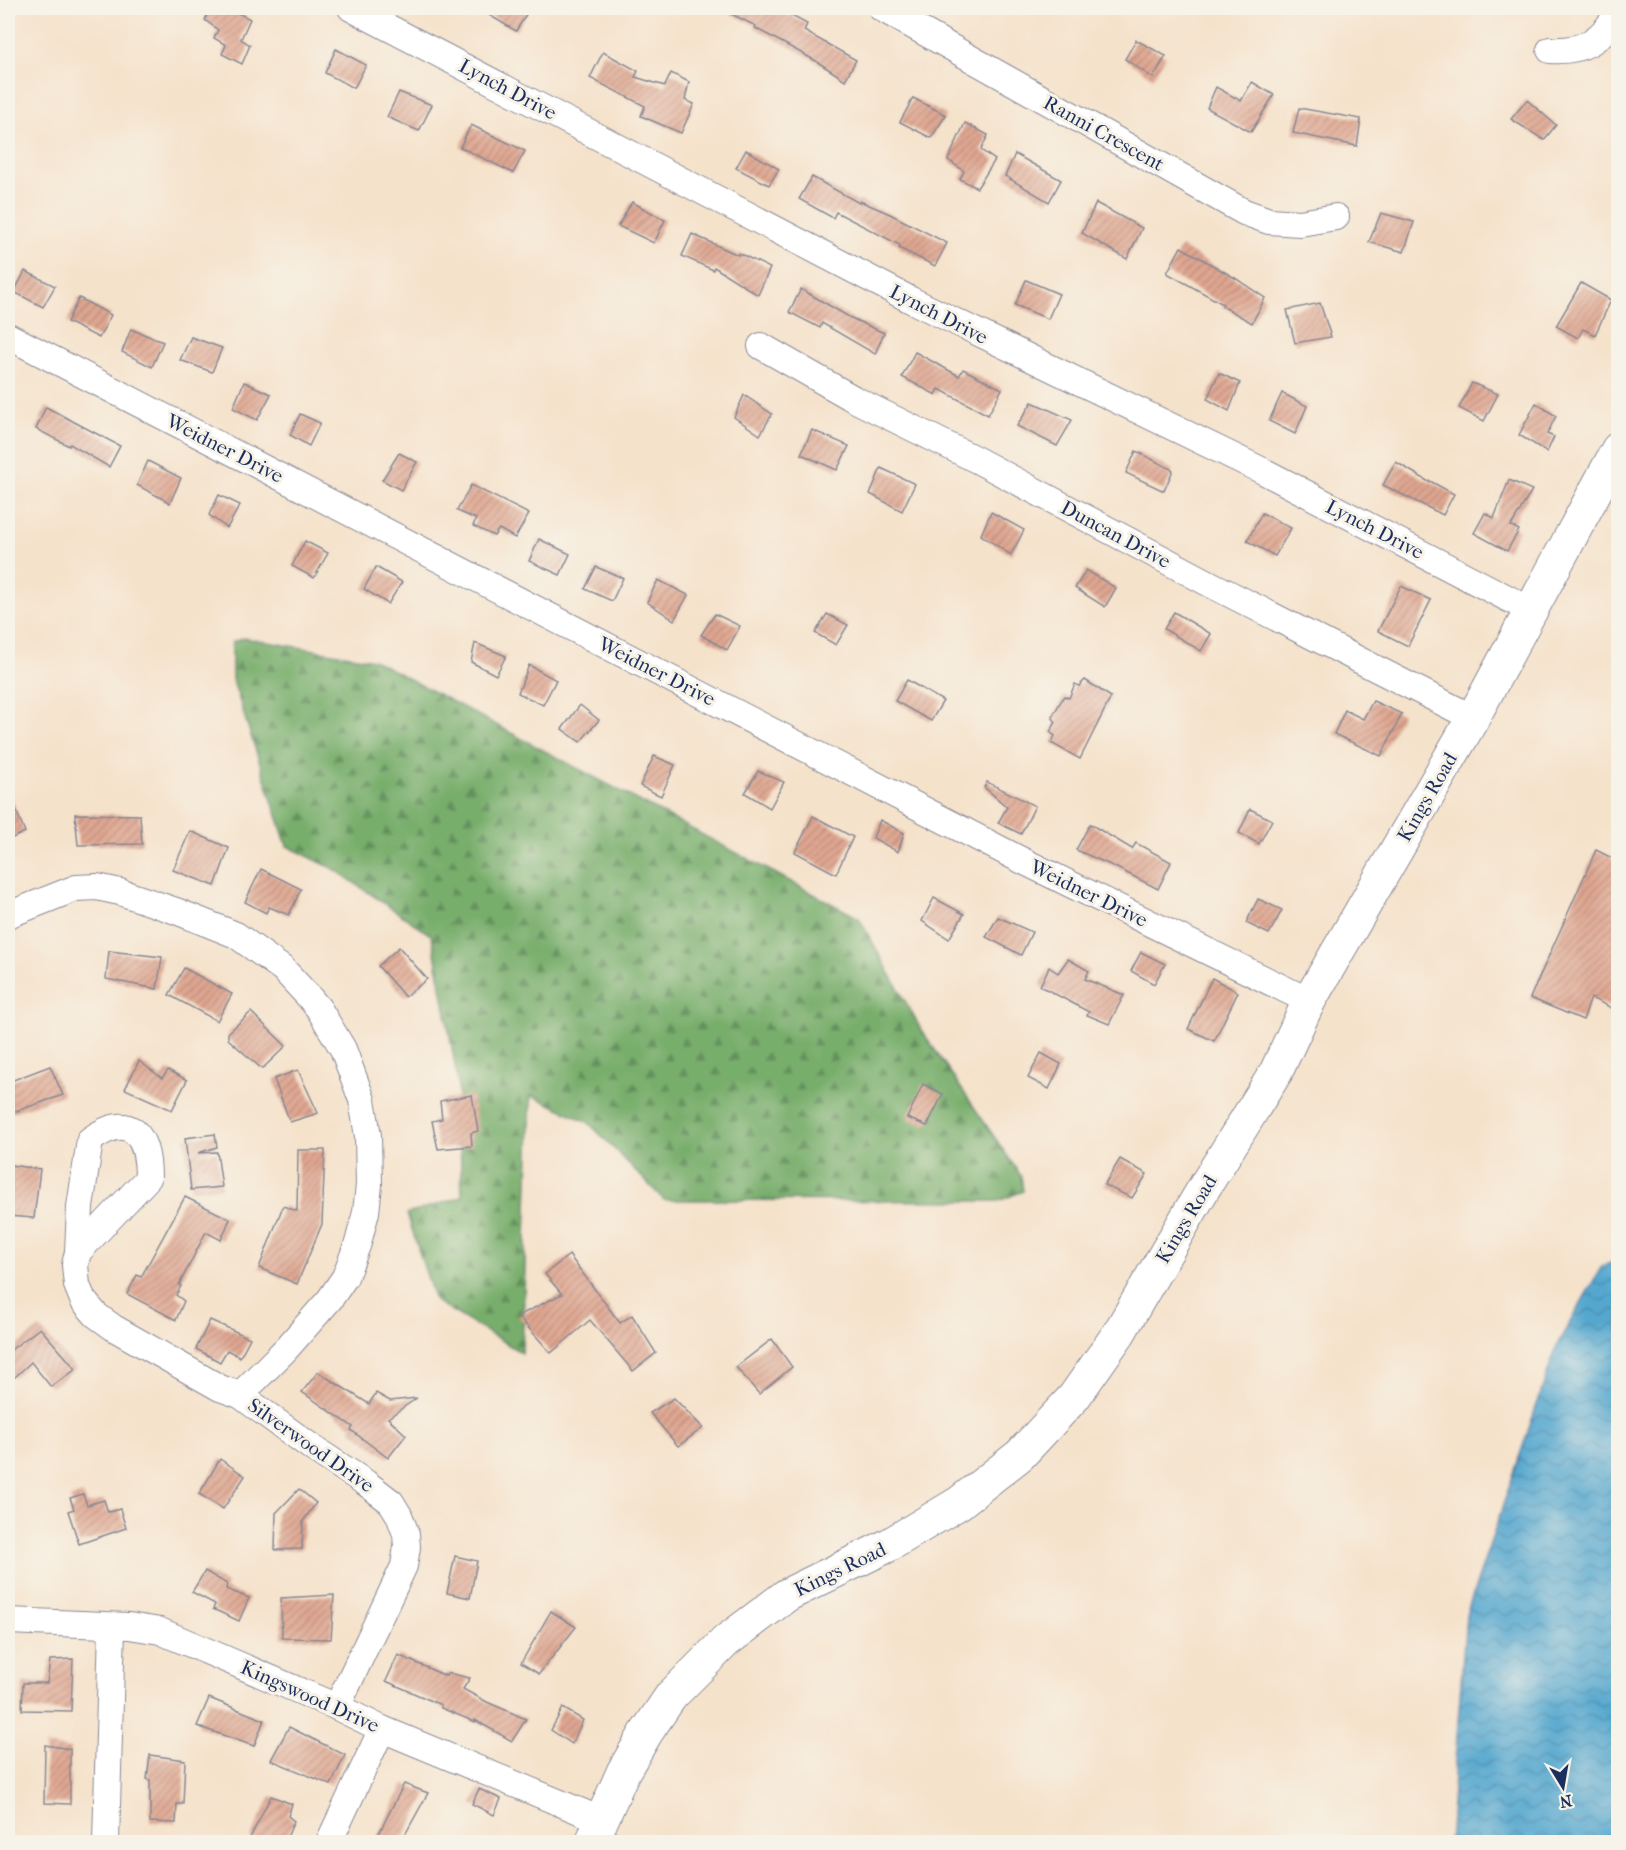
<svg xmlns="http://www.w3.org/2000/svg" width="1626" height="1850" viewBox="0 0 1626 1850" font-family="'IM FELL French Canon',serif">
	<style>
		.forest { fill: url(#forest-firs); stroke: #4a6e65; stroke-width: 1.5 }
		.water { fill: url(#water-waves); stroke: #386b96; stroke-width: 1.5 }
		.building { fill: url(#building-hatch) }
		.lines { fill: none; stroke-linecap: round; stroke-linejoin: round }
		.minor-casing { stroke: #888894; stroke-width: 28 }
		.major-casing { stroke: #888894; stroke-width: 35 }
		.minor { stroke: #fff; stroke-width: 26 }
		.major { stroke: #fff; stroke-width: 33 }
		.labels { text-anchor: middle; stroke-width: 6; stroke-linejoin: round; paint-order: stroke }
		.street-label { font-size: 20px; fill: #1b2f5e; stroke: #f7f3e8 }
	</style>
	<defs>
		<pattern id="forest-firs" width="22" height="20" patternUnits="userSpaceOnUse" patternTransform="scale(1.5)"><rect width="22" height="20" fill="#78ae6c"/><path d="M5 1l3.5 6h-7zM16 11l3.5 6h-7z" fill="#628e5c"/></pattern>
		<pattern id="water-waves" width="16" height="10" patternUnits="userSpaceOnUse" patternTransform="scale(1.5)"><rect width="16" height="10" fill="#54a7cf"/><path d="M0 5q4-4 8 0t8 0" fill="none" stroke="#4588ab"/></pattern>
		<pattern id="building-hatch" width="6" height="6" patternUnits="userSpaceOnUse" patternTransform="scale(1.5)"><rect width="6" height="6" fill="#e0a791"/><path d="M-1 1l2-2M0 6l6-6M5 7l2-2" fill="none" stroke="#b5887a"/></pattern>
	</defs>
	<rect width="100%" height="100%" fill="#f7f3e8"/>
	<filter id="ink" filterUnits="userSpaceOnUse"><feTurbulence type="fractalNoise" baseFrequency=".0167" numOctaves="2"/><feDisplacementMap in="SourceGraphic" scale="12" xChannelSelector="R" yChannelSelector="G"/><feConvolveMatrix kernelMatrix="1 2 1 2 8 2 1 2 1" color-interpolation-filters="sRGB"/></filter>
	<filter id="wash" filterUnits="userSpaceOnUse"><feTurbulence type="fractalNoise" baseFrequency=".008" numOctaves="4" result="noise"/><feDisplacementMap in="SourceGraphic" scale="24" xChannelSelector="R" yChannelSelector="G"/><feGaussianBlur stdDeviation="1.35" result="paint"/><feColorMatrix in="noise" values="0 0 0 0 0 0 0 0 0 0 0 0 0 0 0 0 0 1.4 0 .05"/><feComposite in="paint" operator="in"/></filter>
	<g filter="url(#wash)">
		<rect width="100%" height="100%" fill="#f5e2cb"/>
		<path class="forest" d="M244 638 374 660 859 918 922 1031 1021 1176 1023 1191 998 1201 664 1200 588 1122 531 1095 522 1353 435 1301 407 1214 462 1197 458 1082 432 936 334 869 287 846 232 678V642Z"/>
		<path class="water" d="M1618 1260V1842H1449L1466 1615 1557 1345 1602 1266Z"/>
		<g id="blocks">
			<g class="building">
				<path d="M210 8H228L250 19 241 39 250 45 242 64 222 54 226 45 214 38 218 30 205 20Z"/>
				<path d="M477 8H530L516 31Z"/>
				<path d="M719 8H777L807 24 804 31 856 60 845 80 816 61 755 28 756 26Z"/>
				<path d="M1136 40 1166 56 1153 78 1125 59Z"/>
				<path d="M336 49 366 65 354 88 325 73Z"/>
				<path d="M603 52 638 71 635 77 665 86 671 73 689 82 685 100 694 104 681 133 641 116 645 106 590 78Z"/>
				<path d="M1252 82 1274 95 1251 132 1207 108 1216 87 1241 101Z"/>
				<path d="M399 92 432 105 419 131 387 117Z"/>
				<path d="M913 98 946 115 931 138 900 122Z"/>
				<path d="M1527 100 1556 125 1544 140 1511 119Z"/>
				<path d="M1299 108 1361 119 1357 146 1293 133Z"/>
				<path d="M965 123 988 135 981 150 995 160 977 188 960 179 964 171 948 160Z"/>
				<path d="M471 125 525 151 513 173 460 147Z"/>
				<path d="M746 150 779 169 769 185 736 168Z"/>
				<path d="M1015 154 1061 180 1049 202 1005 176Z"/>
				<path d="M812 177 859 203 860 201 890 214 947 243 935 266 899 248 900 245 836 212 833 218 799 199Z"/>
				<path d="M632 202 665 220 654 243 618 226Z"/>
				<path d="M1096 203 1142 228 1127 259 1082 233Z"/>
				<path d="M1381 213 1414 222 1404 252 1369 242Z"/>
				<path d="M692 234 738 255 739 253 770 268 758 295 714 267 713 270 682 256Z"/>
				<path d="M1181 247 1235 278 1265 298 1252 323 1222 306 1223 304 1167 273Z"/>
				<path d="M25 271 55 286 43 307 14 292Z"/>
				<path d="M1026 280 1059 294 1048 319 1015 305Z"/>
				<path d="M1581 283 1611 300 1595 335 1583 329 1578 338 1556 326Z"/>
				<path d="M801 289 849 317 884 333 875 354 822 323 820 328 789 312Z"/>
				<path d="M79 298 111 315 99 338 67 322Z"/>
				<path d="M1320 303 1331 337 1295 343 1287 310Z"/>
				<path d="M131 329 163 342 152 367 122 352Z"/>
				<path d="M191 337 222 348 212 372 180 360Z"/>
				<path d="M915 352 959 376 963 369 1002 389 988 415 939 389 936 395 902 377Z"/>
				<path d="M1219 373 1240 383 1229 411 1207 399Z"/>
				<path d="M244 382 271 394 257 420 233 408Z"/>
				<path d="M1472 383 1498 394 1484 421 1459 408Z"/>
				<path d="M1282 393 1307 406 1295 434 1269 421Z"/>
				<path d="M744 395 772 414 760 435 734 417Z"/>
				<path d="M1032 402 1072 420 1057 446 1017 426Z"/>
				<path d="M1536 403 1556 416 1547 434 1554 437 1547 452 1519 435Z"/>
				<path d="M46 407 120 446 109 467 70 444 69 446 36 429Z"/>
				<path d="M300 414 320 423 309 446 290 435Z"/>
				<path d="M812 430 849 446 837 470 801 454Z"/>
				<path d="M1136 451 1173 470 1164 491 1126 473Z"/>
				<path d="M399 453 417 462 401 490 382 480Z"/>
				<path d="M148 461 181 478 170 503 137 485Z"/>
				<path d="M1396 462 1429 482 1430 481 1454 494 1443 515 1383 485Z"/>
				<path d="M881 468 915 484 902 511 870 494Z"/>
				<path d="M1509 480 1532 490 1511 526 1519 530 1507 551 1474 533 1485 513 1494 518Z"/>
				<path d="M471 485 529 514 515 538 499 529 494 536 473 526 476 519 457 511Z"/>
				<path d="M219 495 240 505 227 528 209 515Z"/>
				<path d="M991 512 1024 530 1011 555 981 535Z"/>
				<path d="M1262 513 1291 528 1275 556 1247 541Z"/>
				<path d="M539 539 570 554 560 575 529 561Z"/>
				<path d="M305 541 328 553 314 578 292 566Z"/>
				<path d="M376 567 402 582 388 604 364 589Z"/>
				<path d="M596 567 623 578 612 601 585 589Z"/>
				<path d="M1086 570 1116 588 1105 607 1075 588Z"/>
				<path d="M658 580 688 595 674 620 647 602Z"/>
				<path d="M1401 586 1431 600 1408 646 1378 631Z"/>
				<path d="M1174 612 1211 634 1201 651 1164 629Z"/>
				<path d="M715 614 740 626 727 650 701 635Z"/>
				<path d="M827 614 848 625 836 645 815 633Z"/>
				<path d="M475 643 506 656 496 675 471 662Z"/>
				<path d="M529 665 556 680 543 705 518 693Z"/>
				<path d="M907 680 943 701 931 721 895 701Z"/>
				<path d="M1085 680 1111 697 1080 759 1051 743 1055 736 1050 732 1056 722 1052 717 1064 696 1069 698 1075 684 1079 686Z"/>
				<path d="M1373 701 1402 714 1381 756 1334 734 1345 710 1363 719Z"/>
				<path d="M580 705 599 720 580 742 562 729Z"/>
				<path d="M654 756 675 765 661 796 640 786Z"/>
				<path d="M758 771 784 782 770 808 745 793Z"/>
				<path d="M987 782 1035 806 1021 834 998 823 1007 807 984 787Z"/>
				<path d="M8 790 25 832 8 840Z"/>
				<path d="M1250 809 1272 820 1259 844 1239 833Z"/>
				<path d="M75 814 140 815 142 844 78 845Z"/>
				<path d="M813 816 853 837 836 874 795 852Z"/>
				<path d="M880 820 904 833 898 852 873 838Z"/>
				<path d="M1090 824 1132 849 1136 843 1171 862 1158 889 1115 867 1076 850Z"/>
				<path d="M190 831 229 848 215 886 173 870Z"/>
				<path d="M1596 850 1618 861V1011L1591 998 1583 1020 1530 998Z"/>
				<path d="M261 869 301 889 289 915 269 907 266 913 245 902Z"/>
				<path d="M934 898 964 914 949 939 922 921Z"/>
				<path d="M1258 899 1282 910 1269 934 1246 923Z"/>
				<path d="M998 917 1032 932 1021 955 986 937Z"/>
				<path d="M399 947 427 979 405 997 378 966Z"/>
				<path d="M109 951 162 957 157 989 106 979Z"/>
				<path d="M1141 952 1165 964 1154 984 1131 971Z"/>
				<path d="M1068 959 1089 971 1085 979 1124 995 1109 1024 1087 1015 1089 1012 1040 986 1049 967 1058 973Z"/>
				<path d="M184 968 232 994 217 1021 169 995Z"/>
				<path d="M1212 978 1238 992 1214 1041 1188 1029Z"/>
				<path d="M251 1012 286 1046 262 1069 228 1039V1033Z"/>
				<path d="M1041 1053 1061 1064 1049 1089 1028 1078Z"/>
				<path d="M139 1061 162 1078 168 1070 187 1080 172 1110 125 1089Z"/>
				<path d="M50 1066 63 1095 8 1114V1082Z"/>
				<path d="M298 1070 318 1113 290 1122 274 1079Z"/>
				<path d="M923 1084 943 1094 927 1126 907 1118Z"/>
				<path d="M472 1095 478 1131 471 1133 472 1146 438 1149 432 1121 442 1119 440 1101Z"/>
				<path d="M215 1134 217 1147 198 1153 217 1152 222 1187 191 1190 185 1138Z"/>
				<path d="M298 1150H325L322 1224 297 1284 259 1268 283 1206 297 1211Z"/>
				<path d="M1120 1159 1147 1174 1132 1198 1104 1185Z"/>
				<path d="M9 1165 40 1169 34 1218 8 1216Z"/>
				<path d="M185 1197 230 1219 221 1240 206 1232 179 1285 181 1286 176 1295 184 1301 176 1320 127 1294 137 1275 141 1277Z"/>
				<path d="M569 1255 620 1323 632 1315 656 1353 633 1371 590 1320 551 1353 518 1316 562 1294 545 1274Z"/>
				<path d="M210 1320 250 1338 240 1357 227 1350 220 1362 196 1349Z"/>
				<path d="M40 1328 76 1369 51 1387 31 1362 14 1378 8 1371V1352Z"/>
				<path d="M772 1339 792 1367 759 1394 736 1367Z"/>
				<path d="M318 1372 369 1404 376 1393 390 1401 417 1398 388 1418 406 1435 388 1458 351 1430 353 1427 302 1392Z"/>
				<path d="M674 1398 703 1428 678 1446 650 1413Z"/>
				<path d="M220 1459 245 1476 223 1509 199 1494Z"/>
				<path d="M299 1489 316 1503 303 1521 302 1549 275 1550 276 1513Z"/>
				<path d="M83 1494 87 1505 104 1500 108 1512 120 1509 126 1528 79 1544 68 1511 74 1509 70 1498Z"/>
				<path d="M455 1556 477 1561 470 1598 447 1593Z"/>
				<path d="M205 1571 227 1584 226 1589 249 1598 239 1621 213 1609 215 1604 192 1592Z"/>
				<path d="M334 1595 331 1639 282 1638 281 1598Z"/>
				<path d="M551 1611 576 1627 539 1674 521 1663Z"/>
				<path d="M398 1655 446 1676 448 1673 470 1678 463 1689 487 1702 526 1719 512 1741 475 1720V1722L441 1708V1705L386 1681Z"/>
				<path d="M73 1659 71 1711 22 1710 23 1683H47L50 1660Z"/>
				<path d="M209 1698 264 1720 254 1746 197 1726Z"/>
				<path d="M563 1708 583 1720 572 1744 551 1730Z"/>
				<path d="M289 1727 345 1755 331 1785 271 1760Z"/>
				<path d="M45 1745 70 1749V1804L44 1803Z"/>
				<path d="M150 1755 185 1760 183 1804H177L176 1823 150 1822V1780L147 1779Z"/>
				<path d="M404 1784 428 1793 401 1842H391L377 1837Z"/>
				<path d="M479 1789 501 1799 494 1815 472 1804Z"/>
				<path d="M271 1796 292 1804 288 1816 294 1821 285 1842H261L250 1838Z"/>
			</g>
		</g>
	</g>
	<g filter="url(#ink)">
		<use href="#blocks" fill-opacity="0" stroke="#888894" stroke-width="1.5"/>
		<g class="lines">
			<g class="minor-casing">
				<g id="minor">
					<path d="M351 8 911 300 1265 472 1532 611"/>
					<path d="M881 8 1244 212 1269 221 1300 223 1336 217"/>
					<path d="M1550 50C1584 52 1601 40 1618 13"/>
					<path d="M8 336 1021 860 1309 1001"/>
					<path d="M761 346 854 399 977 460 1212 585 1473 718"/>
					<path d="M8 915 76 888 97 887 120 892 176 911 236 935 283 969 309 997 319 1009 343 1049 362 1100 368 1136 369 1185 366 1212 358 1243 345 1277 330 1299 286 1349 240 1395"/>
					<path d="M78 1252 148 1178C148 1137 132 1109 90 1140L80 1207 78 1252 75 1265 77 1285 83 1300 96 1315 114 1328 220 1388 240 1395 314 1449 366 1483 391 1502 399 1515 406 1534 407 1547 404 1566 337 1707"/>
					<path d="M8 1621 129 1626 160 1631 337 1707 382 1729 601 1820"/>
					<path d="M106 1842 112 1627"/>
					<path d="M329 1842 382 1729"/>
				</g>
			</g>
			<g class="major-casing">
				<path id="major" d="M592 1842 623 1772 646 1733 671 1696 726 1641 787 1595 889 1545 959 1503 1020 1455 1074 1397 1119 1333 1205 1186 1276 1072 1309 1001 1473 718 1618 449"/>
			</g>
			<use href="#minor" class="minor"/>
			<use href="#major" class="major"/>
		</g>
	</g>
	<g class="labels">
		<g class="street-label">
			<text transform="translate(508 89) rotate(28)" y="7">Lynch Drive</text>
			<text transform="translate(1104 133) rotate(29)" y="7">Ranni Crescent</text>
			<text transform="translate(939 314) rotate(27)" y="7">Lynch Drive</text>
			<text transform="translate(225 448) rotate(27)" y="7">Weidner Drive</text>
			<text transform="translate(1375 529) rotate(27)" y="7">Lynch Drive</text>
			<text transform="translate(1116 534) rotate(28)" y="7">Duncan Drive</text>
			<text transform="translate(657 671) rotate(27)" y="7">Weidner Drive</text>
			<text transform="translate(1427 797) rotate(-60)" y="7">Kings Road</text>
			<text transform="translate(1089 893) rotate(26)" y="7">Weidner Drive</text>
			<text transform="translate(1186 1219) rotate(-59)" y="7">Kings Road</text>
			<text transform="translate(311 1445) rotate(35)" y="7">Silverwood Drive</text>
			<text transform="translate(840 1569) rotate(-26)" y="7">Kings Road</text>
			<text transform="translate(310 1696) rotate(24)" y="7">Kingswood Drive</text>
		</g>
	</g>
	<rect width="1626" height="1850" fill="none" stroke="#f7f3e8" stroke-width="30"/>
	<g transform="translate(1563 1787) rotate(169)" stroke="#f7f3e8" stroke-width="4.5" paint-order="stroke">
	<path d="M0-4.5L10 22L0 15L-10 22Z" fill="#1b2f5e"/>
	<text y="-9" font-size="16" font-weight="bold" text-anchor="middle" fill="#1b2f5e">N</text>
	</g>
</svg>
